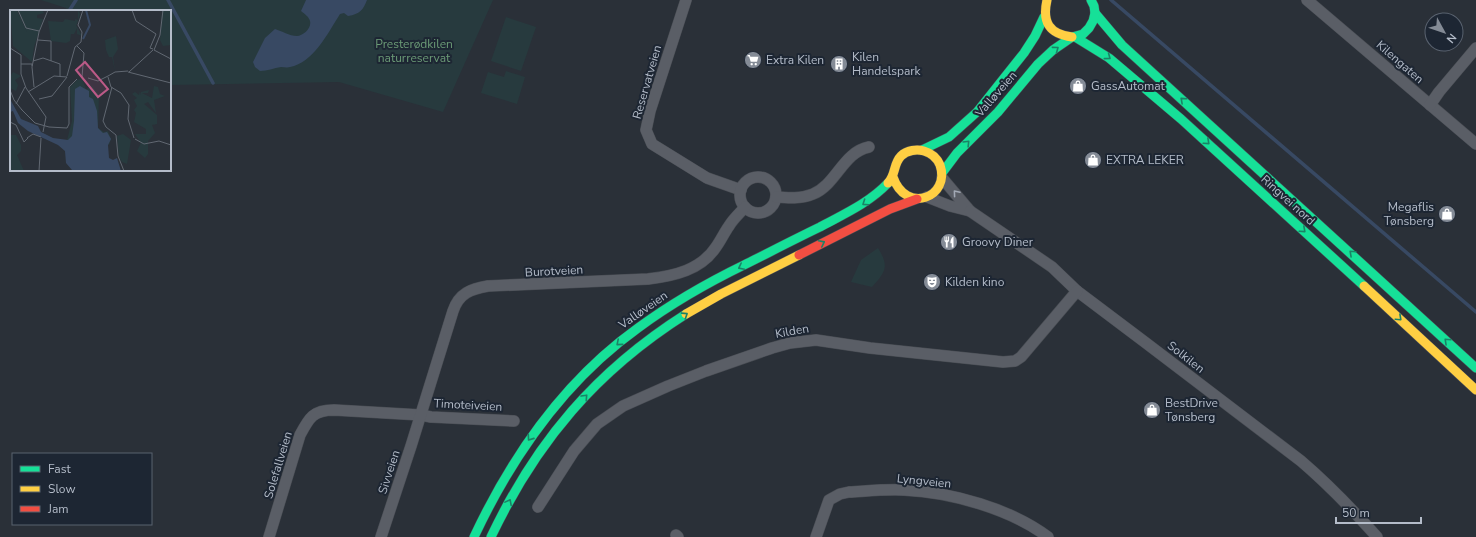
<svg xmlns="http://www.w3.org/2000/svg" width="1476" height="537" viewBox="0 0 1476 537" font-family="'Nunito Sans',sans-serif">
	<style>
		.green { fill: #273a3e }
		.water { fill: #384963 }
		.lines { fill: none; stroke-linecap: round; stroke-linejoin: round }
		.stream { stroke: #384963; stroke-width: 3.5 }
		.street-casing { stroke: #484c53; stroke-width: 12 }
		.fast-casing { stroke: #484c55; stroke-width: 10 }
		.slow-casing { stroke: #484c55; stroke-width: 10 }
		.jam-casing { stroke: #484c55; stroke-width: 10 }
		.street { stroke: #5a5e66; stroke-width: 11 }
		.fast { stroke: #16e098; stroke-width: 9 }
		.slow { stroke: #ffcf43; stroke-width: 9 }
		.jam { stroke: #f24e42; stroke-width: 9 }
		.oneway { stroke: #1a8366 }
		.oneway2 { stroke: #a2a9b5 }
		.labels { text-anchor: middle; stroke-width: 4; stroke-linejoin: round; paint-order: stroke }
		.park-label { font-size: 12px; fill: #6b9a76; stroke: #1d2633 }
		.poi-label { font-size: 12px; fill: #b4bcc9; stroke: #1d2633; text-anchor: start }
		.street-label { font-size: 12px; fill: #b4bcc9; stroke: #1d2633 }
		.inset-river { fill: none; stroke: #384963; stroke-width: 2 }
		.inset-road { fill: none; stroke: #616872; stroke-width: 1 }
		.view { fill: #bc5a87; fill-opacity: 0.15; stroke: #bc5a87; stroke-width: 2 }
		.inset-edge { fill: none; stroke: #b4bcc9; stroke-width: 2 }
	</style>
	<rect width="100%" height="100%" fill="#2a3038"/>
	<g class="green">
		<path d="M41 0H493L443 112 339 82 170 85V11H69L66 8Z"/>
		<path d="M506 17 536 27 521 71 491 61Z"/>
		<path d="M506 71 525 77 517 104 481 93 488 72 504 77Z"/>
		<path d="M878 248C890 267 885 272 872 287L851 282 861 260Z"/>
	</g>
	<path class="water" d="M306 0H367C363 10 360 14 348 16L344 13 340 14C328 33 313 63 290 67 287 68 284 67 281 67 274 68 267 71 260 71L255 67 253 62 265 38 275 29C282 31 289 36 297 36 303 36 312 28 310 21 309 17 305 14 301 11Z"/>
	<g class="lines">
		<g class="stream">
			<path d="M168 0 213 83"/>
			<path d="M1111 0 1476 312"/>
			<path d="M69 11 76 0"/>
		</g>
		<g class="street-casing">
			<g id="street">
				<path d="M686 0 650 111 646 130 652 144 707 178 741 190"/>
				<path d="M1307 0 1476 144"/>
				<path d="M1430 105 1439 92 1476 48"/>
				<circle cx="758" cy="195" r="18"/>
				<path d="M776 197C788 198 801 199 813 194 836 185 843 152 869 147"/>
				<path d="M927 197 950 206 970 211 942 178"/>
				<path d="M970 211 1052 267 1077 291 1146 343 1301 461C1329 485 1353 510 1377 537"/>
				<path d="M538 507 574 451 597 424 623 406 668 386 706 371 772 348 790 343 816 340 870 348 1003 362 1015 361 1021 357 1077 291"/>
				<path d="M676 535 678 537"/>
				<path d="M269 537 300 435C309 418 313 410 334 410L421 415 431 417 514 421"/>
				<path d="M381 537 411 446 453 311C459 293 471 289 488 286L648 279C674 276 701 270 716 247 721 240 724 233 729 226 733 219 740 213 745 207"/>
				<path d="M816 537 829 500 840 494 849 492C867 491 886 489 904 490 951 492 1011 509 1048 537"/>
			</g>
		</g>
		<g class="fast-casing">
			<g id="fast">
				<path d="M1095 13 1122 45 1476 368"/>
				<path d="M1075 37 1109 58 1181 119 1364 286"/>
				<path d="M922 150 949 137 977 112 1024 53 1035 36 1044 17"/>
				<path d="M942 173 957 153 998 112 1038 64 1053 50 1072 37 1083 34 1089 28 1093 21 1095 13 1094 6 1091 0"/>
				<path d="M474 537C512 456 564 381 638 328 672 303 707 283 744 265 770 252 795 239 820 227 844 214 869 203 888 183"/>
				<path d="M491 537C536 442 596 371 686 314"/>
			</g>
		</g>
		<g class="slow-casing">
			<g id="slow">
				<path d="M1047 0C1042 22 1049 34 1072 37"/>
				<path d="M888 183C896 175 893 164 901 156 907 150 917 149 924 151 931 153 937 158 940 165 951 197 906 215 893 177"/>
				<path d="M1364 286 1476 390"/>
				<path d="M686 314 721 294 799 255"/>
			</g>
		</g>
		<g class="jam-casing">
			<path id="jam" d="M799 255 890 209 917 199"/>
		</g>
		<use href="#street" class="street"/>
		<use href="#fast" class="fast"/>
		<use href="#slow" class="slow"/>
		<use href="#jam" class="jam"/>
	</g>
	<defs><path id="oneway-chevron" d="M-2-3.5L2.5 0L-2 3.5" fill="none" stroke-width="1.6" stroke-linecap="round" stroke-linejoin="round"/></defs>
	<g class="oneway">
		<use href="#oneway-chevron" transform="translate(1056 49) rotate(-36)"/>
		<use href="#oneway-chevron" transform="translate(1108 57) rotate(37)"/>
		<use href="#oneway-chevron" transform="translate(1183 100) rotate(-138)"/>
		<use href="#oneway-chevron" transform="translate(1207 142) rotate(42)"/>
		<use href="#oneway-chevron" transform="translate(967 143) rotate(-46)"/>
		<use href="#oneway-chevron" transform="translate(865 203) rotate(146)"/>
		<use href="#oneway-chevron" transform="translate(1303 230) rotate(42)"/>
		<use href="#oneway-chevron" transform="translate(822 243) rotate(-27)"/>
		<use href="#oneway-chevron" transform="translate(1352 253) rotate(-137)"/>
		<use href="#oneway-chevron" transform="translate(741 267) rotate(153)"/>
		<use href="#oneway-chevron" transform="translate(685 315) rotate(-33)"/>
		<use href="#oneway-chevron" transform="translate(1399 318) rotate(43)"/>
		<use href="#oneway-chevron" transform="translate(1447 341) rotate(-137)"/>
		<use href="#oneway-chevron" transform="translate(619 343) rotate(139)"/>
		<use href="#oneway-chevron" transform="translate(585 397) rotate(-47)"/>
		<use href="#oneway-chevron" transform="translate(530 438) rotate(125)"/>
		<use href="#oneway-chevron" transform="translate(509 502) rotate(-62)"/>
	</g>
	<use class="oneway2" href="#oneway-chevron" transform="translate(956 193) rotate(-130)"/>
	<defs>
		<g id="supermarket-disc" transform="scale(0.9)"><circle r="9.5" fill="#848b96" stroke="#1d2633"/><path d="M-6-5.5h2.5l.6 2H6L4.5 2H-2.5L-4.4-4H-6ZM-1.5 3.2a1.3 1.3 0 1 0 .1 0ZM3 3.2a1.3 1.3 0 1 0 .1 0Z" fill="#fff"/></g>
		<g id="building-disc" transform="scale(0.9)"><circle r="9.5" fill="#848b96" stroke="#1d2633"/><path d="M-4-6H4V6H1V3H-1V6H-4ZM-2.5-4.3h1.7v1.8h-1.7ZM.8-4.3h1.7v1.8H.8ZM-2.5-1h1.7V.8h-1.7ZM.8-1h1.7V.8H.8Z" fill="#fff"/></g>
		<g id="shop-disc" transform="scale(0.9)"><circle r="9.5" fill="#848b96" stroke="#1d2633"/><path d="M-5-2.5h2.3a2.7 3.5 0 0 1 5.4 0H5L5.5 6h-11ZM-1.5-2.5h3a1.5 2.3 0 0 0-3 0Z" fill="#fff"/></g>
		<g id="restaurant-disc" transform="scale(0.9)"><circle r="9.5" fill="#848b96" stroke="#1d2633"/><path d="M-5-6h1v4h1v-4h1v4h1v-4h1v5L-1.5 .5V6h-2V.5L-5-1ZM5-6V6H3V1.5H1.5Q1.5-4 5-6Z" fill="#fff"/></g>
		<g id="theatre-disc" transform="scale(0.9)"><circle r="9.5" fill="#848b96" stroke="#1d2633"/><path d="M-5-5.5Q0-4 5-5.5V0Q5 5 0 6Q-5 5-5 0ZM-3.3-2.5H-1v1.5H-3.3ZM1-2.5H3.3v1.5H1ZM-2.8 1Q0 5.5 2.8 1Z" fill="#fff"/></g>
	</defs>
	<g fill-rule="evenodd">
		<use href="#supermarket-disc" x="753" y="60"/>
		<use href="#building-disc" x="839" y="64"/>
		<use href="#shop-disc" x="1078" y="86"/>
		<use href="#shop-disc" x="1093" y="160"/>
		<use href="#shop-disc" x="1447" y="214"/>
		<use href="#restaurant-disc" x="949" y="242"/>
		<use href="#theatre-disc" x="932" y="282"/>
		<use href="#shop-disc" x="1152" y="410"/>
	</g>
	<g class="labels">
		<g class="park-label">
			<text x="414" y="48">Presterødkilen<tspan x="414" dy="14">naturreservat</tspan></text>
		</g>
		<g class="poi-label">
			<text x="852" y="61">Kilen<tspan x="852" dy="14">Handelspark</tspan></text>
			<text x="766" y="64">Extra Kilen</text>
			<text x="1091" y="90">GassAutomat</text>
			<text x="1106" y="164">EXTRA LEKER</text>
			<text x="1434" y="211" text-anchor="end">Megaflis<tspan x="1434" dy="14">Tønsberg</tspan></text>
			<text x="962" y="246">Groovy Diner</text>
			<text x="945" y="286">Kilden kino</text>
			<text x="1165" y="407">BestDrive<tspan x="1165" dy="14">Tønsberg</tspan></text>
		</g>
		<g class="street-label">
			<text transform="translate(1400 62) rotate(41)" y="4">Kilengaten</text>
			<text transform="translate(647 82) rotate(-74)" y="4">Reservatveien</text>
			<text transform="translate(996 94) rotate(-49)" y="4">Valløveien</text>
			<text transform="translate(1288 200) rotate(42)" y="4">Ringvei nord</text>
			<text transform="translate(554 271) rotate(-3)" y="4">Burotveien</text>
			<text transform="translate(643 310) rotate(-35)" y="4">Valløveien</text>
			<text transform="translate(792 331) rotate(-10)" y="4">Kilden</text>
			<text transform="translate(1186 357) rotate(38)" y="4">Solkilen</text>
			<text transform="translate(468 405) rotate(3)" y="4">Timoteiveien</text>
			<text transform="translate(278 465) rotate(-73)" y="4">Solefallveien</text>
			<text transform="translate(389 472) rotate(-72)" y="4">Sivveien</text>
			<text transform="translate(924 481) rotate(6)" y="4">Lyngveien</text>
		</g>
	</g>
	<g transform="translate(10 10)">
		<rect width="161" height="161" fill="#2a3038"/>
		<path d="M0 0H7L17 22 8 0H32L34 3 27 5V8L33 9 24 37 22 52 3 36ZM68 0 70 4 67 14 66 15 72 26 67 24V18L64 24H61L60 31 56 33 41 31 38 11 53 12 55 9 65 11V9L68 10ZM152 0H161V35L153 36 150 30ZM106 26 108 39 103 47 105 61 102 47H99L96 40 95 30ZM3 62 11 66 5 70 8 75 6 81 0 78V67ZM72 69 76 79 82 76 89 85 88 118 94 122 98 121 101 129 99 135 57 130 62 111 60 77 67 70ZM144 76 148 77 150 84 155 86 144 90 146 103 138 92 134 94 147 105V114L142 115 145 123 138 131V144L135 148 127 141 131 133 125 124H136V119L124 112 126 103 124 100 127 96 124 90 127 88 122 84 125 82 129 85V81L130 85 131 82 139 80 138 83H132L142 88ZM113 124 121 130 117 154 112 152 109 147 107 126ZM0 125H6L11 135V141L7 145 14 161 0 160Z" fill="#273a3e"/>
		<path d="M70 76 79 81V87L83 89 87 101 88 118 93 123 97 122 101 129 98 135 99 148 103 150 107 148 111 161 62 160 56 153 55 141 48 135 18 121 8 113 3 101 0 102V89L11 109 28 116 31 122 43 128 58 130 62 126 64 111 65 79Z" fill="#384963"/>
		<path class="inset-river" d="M73 29 80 15 76 0"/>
		<path class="inset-road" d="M8 0 16 18 29 21M122 0 126 11 146 24 140 38 143 39M29 22 38 0M28 30 41 31V51M67 36 74 43 72 67M0 38 11 45V64L16 78 36 107 33 122M144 40 150 25 153 0M144 40 161 49M23 51 33 48 50 54V66M11 54H22V56M118 62 161 73M119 62 143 40M57 66 65 37 71 32 72 22 68 15 73 0M98 66 105 62 118 61M98 67 101 77 111 83 119 95 118 109 124 128M78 68 88 71 98 66M24 77 22 57 29 22M102 77 93 111 96 117 106 125 108 146 114 161M0 80 4 90 12 100M18 82 44 66 57 67M29 89 42 86 57 67M6 94 15 77M11 99 25 113 39 117 57 118 59 114V77L67 69M0 112 6 115 14 132 18 128M17 128 23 124 31 127M125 129 134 134 149 131 161 135M29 161 31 128"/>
		<path class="view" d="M75 52 98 79 88 87 66 60Z"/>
		<rect width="161" height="161" class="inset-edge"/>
	</g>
	<rect x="12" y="453" width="140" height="72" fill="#1d2633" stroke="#59626f"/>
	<rect x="20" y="466" width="20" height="6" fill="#16e098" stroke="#59626f"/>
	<text x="48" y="473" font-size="12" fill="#b4bcc9">Fast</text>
	<rect x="20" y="486" width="20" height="6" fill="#ffcf43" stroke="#59626f"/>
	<text x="48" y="493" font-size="12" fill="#b4bcc9">Slow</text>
	<rect x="20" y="506" width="20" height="6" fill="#f24e42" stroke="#59626f"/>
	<text x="48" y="513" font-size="12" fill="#b4bcc9">Jam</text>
	<g transform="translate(1444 32) rotate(130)"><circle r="19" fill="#1d2633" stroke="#59626f"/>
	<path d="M0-3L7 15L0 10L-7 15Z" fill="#848b96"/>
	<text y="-6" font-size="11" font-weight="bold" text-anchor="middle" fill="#b4bcc9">N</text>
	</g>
	<path d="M1336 517v6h85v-6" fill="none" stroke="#b4bcc9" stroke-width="2"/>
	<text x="1342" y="517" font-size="12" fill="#b4bcc9" stroke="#1d2633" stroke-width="3" paint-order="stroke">50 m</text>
</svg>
